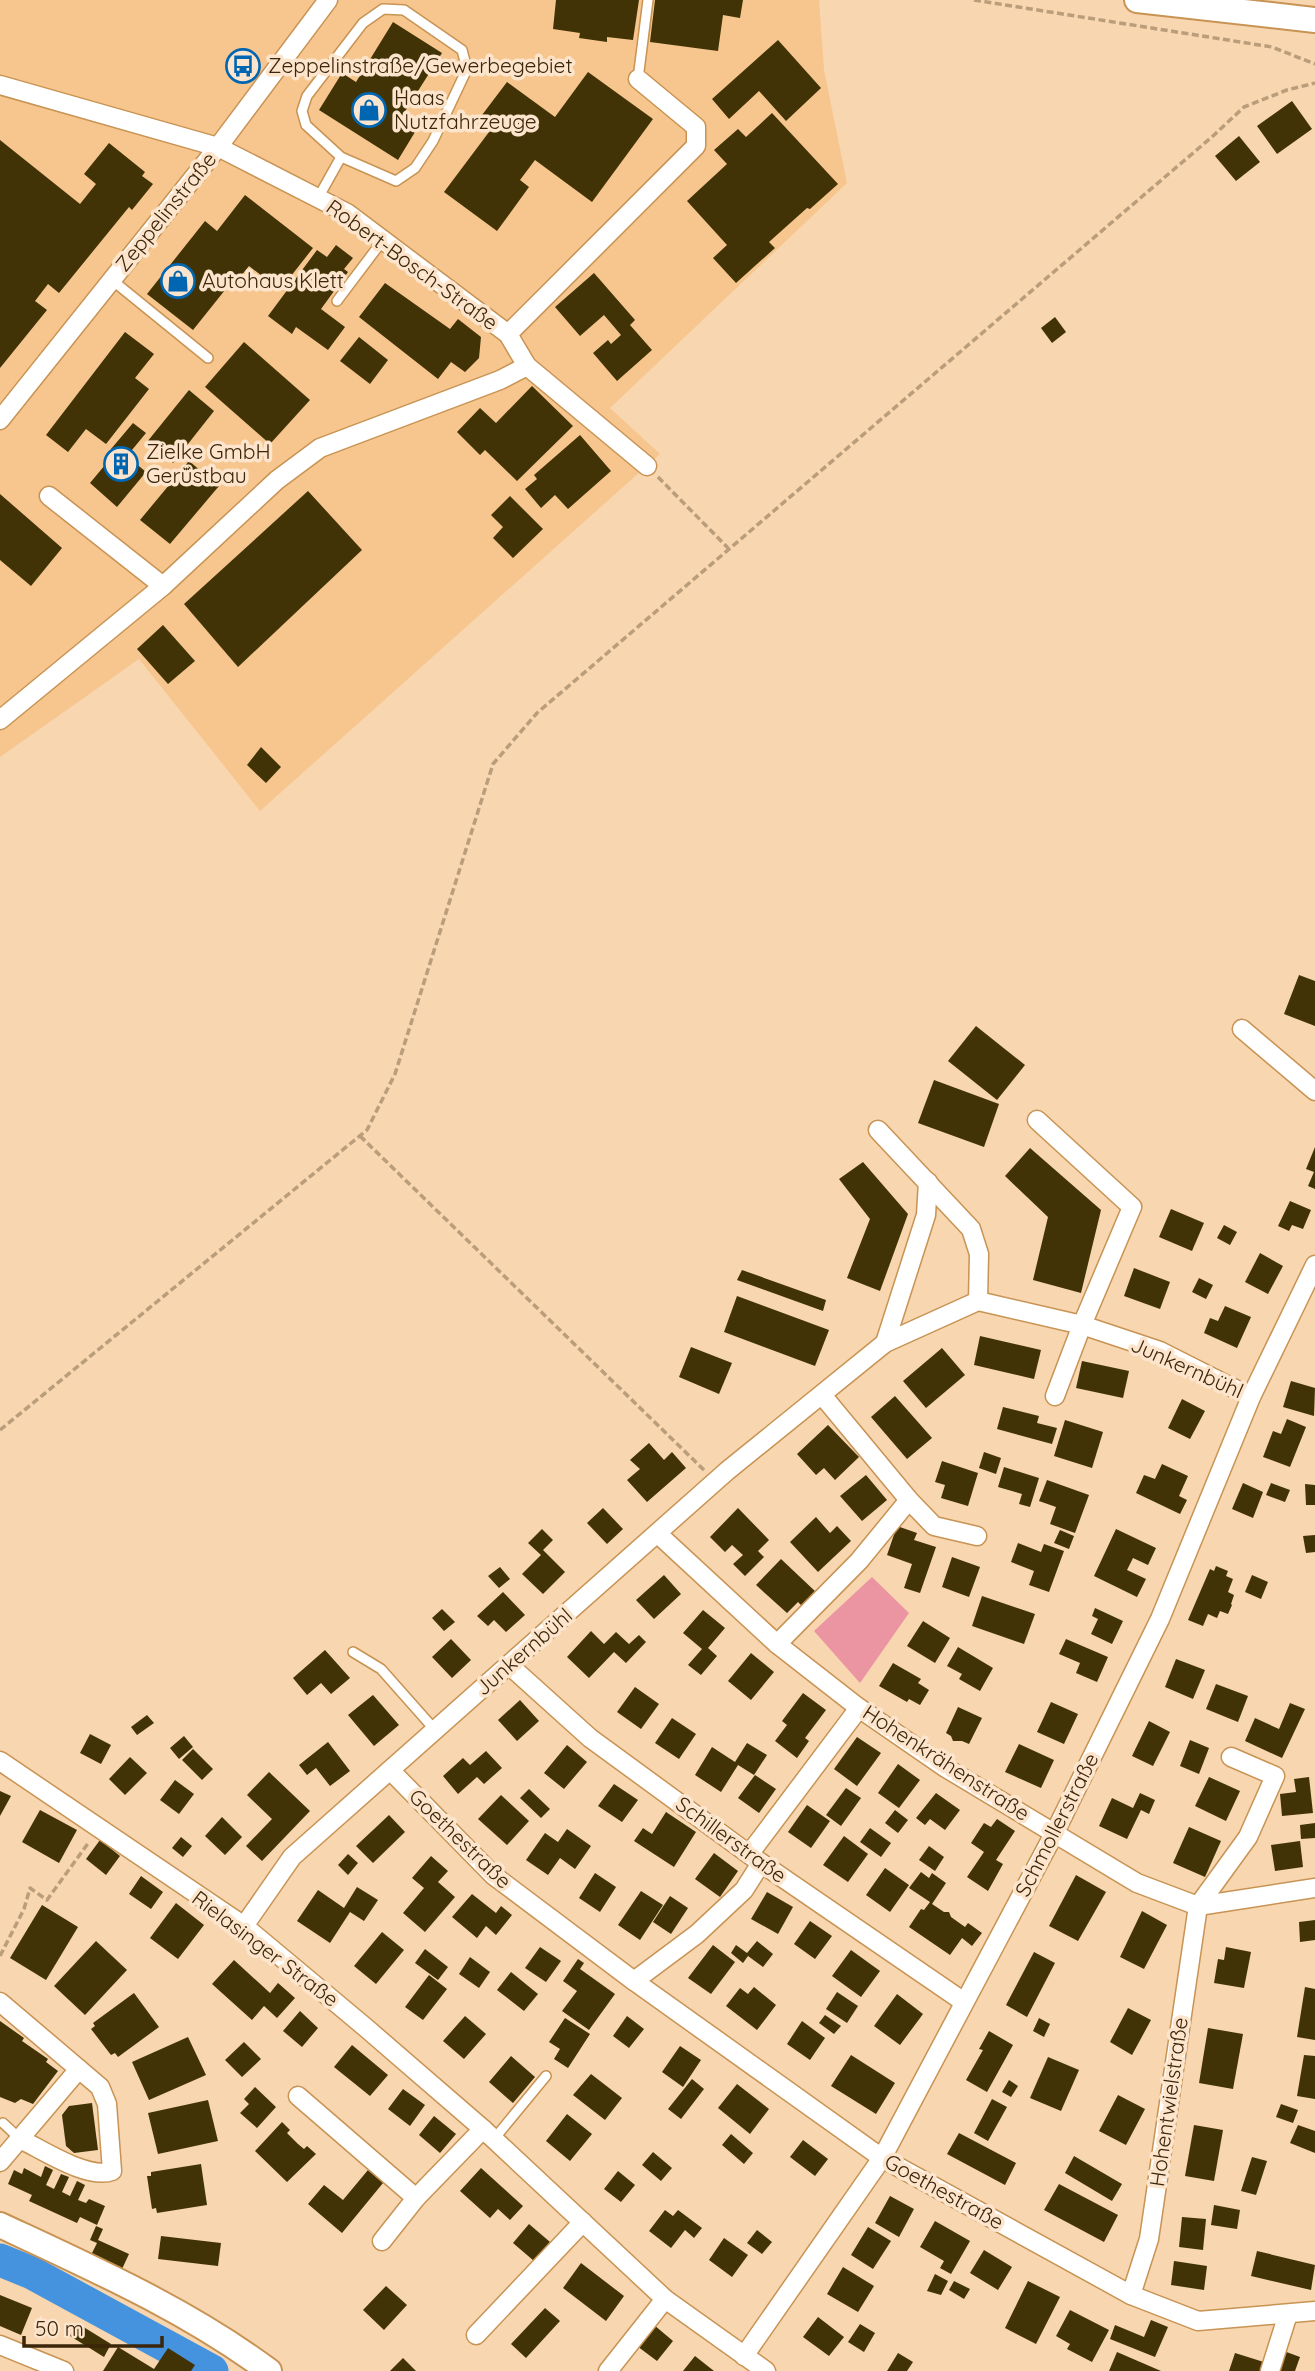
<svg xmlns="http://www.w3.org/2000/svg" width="1315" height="2371" viewBox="0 0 1315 2371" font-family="Quicksand,sans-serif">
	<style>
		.built { fill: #f6c68e }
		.green { fill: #eb95a2 }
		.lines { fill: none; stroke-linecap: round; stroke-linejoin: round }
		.river { stroke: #4593df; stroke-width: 33 }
		.building { fill: #413306 }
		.lane-casing { stroke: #c89353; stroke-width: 12 }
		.street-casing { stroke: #c89353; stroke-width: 21 }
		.secondary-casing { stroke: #c89353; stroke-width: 28 }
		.path { stroke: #ba9d7a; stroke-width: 3.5; stroke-dasharray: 7 3.5; stroke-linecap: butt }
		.lane { stroke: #fff; stroke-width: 9 }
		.street { stroke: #fff; stroke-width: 18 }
		.secondary { stroke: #fff; stroke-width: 24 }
		.labels { text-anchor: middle; stroke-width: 7; stroke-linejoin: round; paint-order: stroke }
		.poi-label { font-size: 21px; fill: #3b260a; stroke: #fce5cc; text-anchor: start }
		.street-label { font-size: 21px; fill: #3b260a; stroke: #fce5cc }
	</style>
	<rect width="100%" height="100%" fill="#f7d6b0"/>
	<path class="built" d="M0 0H819L824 70 847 183 610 408 660 454 260 811 139 659 0 757Z"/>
	<path class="green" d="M872 1577 909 1613 860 1683 814 1631Z"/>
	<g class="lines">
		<path class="river" d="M0 2260 32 2273 212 2371"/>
	</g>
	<g class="building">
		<path d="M556 0H639L633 40 607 37V42L579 38 580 33 553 29Z"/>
		<path d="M655 0H743L740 18 723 15 718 51 650 42Z"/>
		<path d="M393 22 442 53 399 121 415 132 398 160 319 110 342 73 356 82Z"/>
		<path d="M778 40 821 88 786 121 759 91 729 119 712 99Z"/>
		<path d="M588 72 653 119 592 202 535 160 520 180 529 187 497 231 444 192 495 124 482 115 507 82 555 117Z"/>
		<path d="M1292 101 1312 129 1277 154 1257 126Z"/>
		<path d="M772 113 838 184 810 209 807 208 769 242 775 248 736 283 713 258 727 245 687 201 727 164 714 150 738 129 746 137Z"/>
		<path d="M1239 136 1260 162 1236 181 1215 156Z"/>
		<path d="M0 140 80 204 96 184 84 174 109 143 145 172 142 176 153 184 132 210 129 207 59 293 48 284 35 301 47 310 0 368Z"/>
		<path d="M245 195 313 248 280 290 249 266 232 287 229 285 193 330 147 294 205 221 217 231Z"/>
		<path d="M336 245 353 258 344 269 348 272 321 309 345 327 328 350 296 327 292 334 268 316 317 250 327 257Z"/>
		<path d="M594 273 635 320 630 325 652 350 617 381 593 353 608 340 611 344 621 335 604 315 580 336 555 307Z"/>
		<path d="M385 283 450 329 458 319 481 337 479 358 465 372 451 362 438 379 359 317Z"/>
		<path d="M1055 317 1066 332 1052 343 1041 328Z"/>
		<path d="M125 332 154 354 135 378 149 389 106 444 86 429 68 452 46 435Z"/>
		<path d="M359 337 388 360 370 384 340 361Z"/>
		<path d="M244 342 310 400 270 444 205 387Z"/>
		<path d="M532 386 573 426 517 481 485 450 480 455 457 432 480 408 496 423Z"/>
		<path d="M189 390 214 411 173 463 147 442Z"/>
		<path d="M133 423 146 433 127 456 146 472 117 507 90 483 115 453 111 449Z"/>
		<path d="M580 435 611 471 568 509 555 495 541 508 525 489 537 479 534 475Z"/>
		<path d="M189 461 219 486 170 544 140 520Z"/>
		<path d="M308 491 362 550 238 667 184 604Z"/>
		<path d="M0 494 62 548 31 586 0 560Z"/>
		<path d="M510 496 543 529 513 558 493 538 503 527 491 515Z"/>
		<path d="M163 625 195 661 168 684 137 649Z"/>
		<path d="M261 747 281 767 266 783 247 765Z"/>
		<path d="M1299 975 1315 981V1026L1284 1014Z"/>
		<path d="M976 1026 1025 1065 997 1100 948 1061Z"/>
		<path d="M934 1080 999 1104 984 1147 918 1123Z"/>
		<path d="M1315 1147V1189L1308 1186 1314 1172 1306 1169Z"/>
		<path d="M1030 1148 1101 1210 1081 1293 1033 1280 1048 1217 1005 1176Z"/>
		<path d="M863 1162 908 1214 880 1291 847 1278 870 1219 839 1179Z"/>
		<path d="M1290 1201 1311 1210 1303 1229 1292 1225 1289 1231 1278 1226Z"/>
		<path d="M1171 1209 1204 1223 1192 1251 1159 1237Z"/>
		<path d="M1224 1225 1237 1232 1230 1245 1217 1238Z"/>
		<path d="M1260 1253 1283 1266 1268 1294 1245 1282Z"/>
		<path d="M1134 1268 1170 1282 1160 1309 1124 1296Z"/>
		<path d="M742 1270 826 1300 823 1311 737 1280Z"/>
		<path d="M1199 1278 1213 1285 1206 1299 1192 1292Z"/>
		<path d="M737 1296 829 1330 815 1366 724 1332Z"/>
		<path d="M1225 1306 1251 1317 1237 1348 1204 1333 1210 1318 1218 1321Z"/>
		<path d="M980 1336 1041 1350 1034 1379 974 1365Z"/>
		<path d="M691 1347 732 1363 719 1394 679 1377Z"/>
		<path d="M942 1348 965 1375 926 1408 903 1381Z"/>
		<path d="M1082 1361 1129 1371 1123 1398 1076 1388Z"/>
		<path d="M1291 1381 1315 1388 1314 1416 1283 1407Z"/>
		<path d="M895 1396 932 1438 907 1459 871 1417Z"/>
		<path d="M1182 1399 1205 1411 1190 1439 1168 1428Z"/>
		<path d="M1003 1407 1039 1416 1037 1423 1057 1428 1052 1444 997 1429Z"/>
		<path d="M1287 1419 1306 1427 1290 1467 1263 1457 1273 1431 1281 1434Z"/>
		<path d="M1065 1420 1103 1432 1092 1468 1054 1456Z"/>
		<path d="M828 1425 859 1457 835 1480 824 1468 816 1475 797 1454Z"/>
		<path d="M649 1443 664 1460 672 1452 686 1468 647 1502 627 1480 640 1469 630 1460Z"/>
		<path d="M984 1452 1001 1458 996 1474 979 1468Z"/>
		<path d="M942 1461 978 1473 968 1506 941 1498 945 1485 935 1482Z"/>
		<path d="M1162 1464 1188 1476 1179 1496 1187 1500 1180 1514 1136 1493 1144 1475 1155 1479Z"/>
		<path d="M1004 1467 1039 1478 1030 1507 1019 1504 1022 1494 998 1487Z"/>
		<path d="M866 1475 887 1500 862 1521 840 1496Z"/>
		<path d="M1047 1480 1089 1495 1075 1533 1050 1524 1056 1507 1039 1501Z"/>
		<path d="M1243 1483 1263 1492 1253 1518 1232 1509Z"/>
		<path d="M1271 1483 1290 1490 1285 1502 1266 1495Z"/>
		<path d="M1305 1484 1315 1485V1505H1306Z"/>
		<path d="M603 1508 623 1529 607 1544 587 1523Z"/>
		<path d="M738 1508 769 1540 758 1551 764 1557 745 1576 733 1564 743 1555 732 1545 725 1552 710 1537Z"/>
		<path d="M816 1517 830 1533 837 1526 851 1541 818 1572 790 1542Z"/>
		<path d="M897 1526 917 1533 914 1540 936 1547 920 1593 904 1588 912 1564 887 1555Z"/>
		<path d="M542 1529 553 1540 543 1550 565 1572 543 1594 522 1574 541 1555 528 1543Z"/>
		<path d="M1116 1529 1156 1548 1148 1565 1133 1558 1127 1570 1146 1579 1137 1597 1094 1576Z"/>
		<path d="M1060 1530 1074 1536 1069 1549 1054 1543Z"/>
		<path d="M1315 1535V1552L1306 1553 1303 1536Z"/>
		<path d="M1018 1543 1041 1552 1044 1544 1064 1551 1049 1592 1029 1585 1034 1571 1011 1562Z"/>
		<path d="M952 1557 980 1567 969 1597 942 1587Z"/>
		<path d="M781 1559 817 1593 803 1607 798 1602 787 1613 756 1585Z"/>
		<path d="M1216 1566 1228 1571 1226 1576 1233 1579 1228 1592 1234 1595 1231 1604 1232 1605 1228 1614 1220 1611 1217 1618 1208 1614 1203 1626 1188 1620 1210 1569 1214 1571Z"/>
		<path d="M500 1567 510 1579 499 1588 488 1576Z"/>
		<path d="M664 1575 681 1594 654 1619 636 1600Z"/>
		<path d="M1252 1575 1268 1582 1261 1599 1245 1592Z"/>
		<path d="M503 1592 525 1615 506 1632 494 1620 488 1626 477 1616Z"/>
		<path d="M982 1596 1035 1614 1024 1644 972 1626Z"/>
		<path d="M1095 1608 1123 1621 1112 1644 1091 1634 1098 1619 1092 1616Z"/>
		<path d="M442 1609 455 1622 444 1631 432 1618Z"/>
		<path d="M703 1610 725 1628 708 1648 717 1656 701 1675 688 1665 702 1649 683 1633Z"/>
		<path d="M923 1621 950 1638 935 1663 907 1646Z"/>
		<path d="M591 1631 604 1644 616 1632 629 1644 639 1635 646 1642 626 1663 614 1652 589 1678 567 1657Z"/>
		<path d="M451 1639 471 1660 452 1678 432 1657Z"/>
		<path d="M1066 1639 1108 1657 1097 1682 1076 1673 1080 1663 1059 1654Z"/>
		<path d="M958 1647 993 1668 980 1691 959 1679 962 1674 947 1666Z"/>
		<path d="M325 1650 350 1678 331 1694 321 1683 307 1695 293 1678Z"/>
		<path d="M751 1653 774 1672 751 1700 728 1681Z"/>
		<path d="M1176 1659 1205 1670 1193 1699 1165 1687Z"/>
		<path d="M893 1663 921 1679 918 1683 929 1690 920 1705 909 1699 907 1702 879 1686Z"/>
		<path d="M1216 1684 1248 1696 1238 1722 1206 1709Z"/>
		<path d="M635 1687 659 1704 641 1729 617 1712Z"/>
		<path d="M803 1693 826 1710 805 1738 809 1741 797 1758 775 1741 787 1725 782 1721Z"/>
		<path d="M373 1695 399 1725 374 1746 348 1715Z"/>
		<path d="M520 1700 539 1721 517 1741 498 1720Z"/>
		<path d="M1051 1702 1078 1714 1064 1744 1037 1732Z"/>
		<path d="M1290 1703 1305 1709 1282 1758 1245 1741 1255 1718 1279 1729Z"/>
		<path d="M958 1707 982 1718 969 1744 962 1741H953L951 1736 946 1733Z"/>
		<path d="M147 1715 154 1723 137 1735 131 1727Z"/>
		<path d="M672 1718 696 1734 679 1759 655 1743Z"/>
		<path d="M1149 1721 1170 1732 1153 1766 1132 1756Z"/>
		<path d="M90 1734 111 1745 101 1764 80 1753Z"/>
		<path d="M184 1736 193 1747 179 1759 170 1748Z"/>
		<path d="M857 1737 881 1753 857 1786 834 1769Z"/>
		<path d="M1190 1740 1209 1748 1199 1774 1180 1766Z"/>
		<path d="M328 1742 350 1771 330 1786 316 1768 307 1775 299 1765Z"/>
		<path d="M747 1743 767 1755 754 1775 738 1765 721 1792 695 1775 712 1747 735 1762Z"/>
		<path d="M1019 1744 1054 1760 1041 1788 1005 1772Z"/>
		<path d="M567 1745 587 1762 564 1789 544 1773Z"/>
		<path d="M193 1749 213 1769 202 1780 182 1760Z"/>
		<path d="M486 1751 502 1768 484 1784 477 1777 458 1794 443 1776 463 1758 470 1765Z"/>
		<path d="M130 1757 147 1773 125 1795 109 1779Z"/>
		<path d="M898 1764 920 1780 899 1808 878 1793Z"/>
		<path d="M269 1772 310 1811 262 1861 246 1846 272 1819 247 1795Z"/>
		<path d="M755 1775 776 1789 759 1813 738 1798Z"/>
		<path d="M1209 1777 1240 1791 1226 1821 1195 1806Z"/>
		<path d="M1309 1777 1313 1813 1282 1816 1280 1794 1296 1792 1294 1779Z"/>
		<path d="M175 1780 194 1794 179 1814 160 1800Z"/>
		<path d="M614 1784 638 1800 622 1822 598 1806Z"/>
		<path d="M846 1788 861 1798 841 1826 826 1815Z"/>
		<path d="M529 1789 550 1809 541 1818 520 1798Z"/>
		<path d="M0 1791 11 1796 0 1816Z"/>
		<path d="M936 1793 960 1810 945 1830 930 1819 925 1825 916 1818Z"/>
		<path d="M1140 1793 1155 1800 1149 1814 1141 1810 1127 1839 1099 1826 1112 1798 1133 1808Z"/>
		<path d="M501 1795 529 1821 507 1845 478 1819Z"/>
		<path d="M807 1805 830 1821 811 1848 788 1832Z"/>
		<path d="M40 1810 77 1830 59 1863 22 1842Z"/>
		<path d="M895 1810 908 1820 898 1833 885 1823Z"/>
		<path d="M666 1812 696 1832 674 1867 634 1841 643 1828 652 1834Z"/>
		<path d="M389 1815 405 1832 373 1863 356 1846Z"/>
		<path d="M222 1817 242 1837 225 1855 205 1836Z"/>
		<path d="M997 1819 1015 1831 996 1860 1003 1864 988 1891 967 1877 984 1852 971 1843 984 1823 991 1827Z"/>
		<path d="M1315 1823V1838L1301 1839 1300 1825Z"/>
		<path d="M1189 1827 1221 1841 1205 1877 1173 1863Z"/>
		<path d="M870 1828 891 1843 881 1857 860 1842Z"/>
		<path d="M567 1829 591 1846 575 1869 560 1858 548 1875 526 1860 545 1833 558 1842Z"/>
		<path d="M844 1836 868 1854 848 1882 823 1865Z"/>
		<path d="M181 1837 192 1846 183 1857 172 1848Z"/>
		<path d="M100 1840 120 1856 106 1875 86 1859Z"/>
		<path d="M1300 1841 1303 1867 1275 1871 1271 1845Z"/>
		<path d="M929 1846 944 1857 935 1871 919 1860Z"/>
		<path d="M714 1853 738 1871 720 1897 695 1879Z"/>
		<path d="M348 1854 358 1863 348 1875 338 1865Z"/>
		<path d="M431 1856 448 1871 438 1882 455 1897 425 1932 403 1913 424 1888 412 1878Z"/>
		<path d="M885 1868 909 1885 890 1912 866 1895Z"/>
		<path d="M921 1872 929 1878 932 1873 946 1883 932 1904 944 1912H949L951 1917 965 1927 968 1923 982 1933 972 1946 962 1938 950 1955 909 1927 921 1909 924 1910 930 1902 909 1888Z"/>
		<path d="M595 1873 616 1887 600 1912 579 1898Z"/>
		<path d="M1076 1875 1106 1892 1078 1941 1049 1926Z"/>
		<path d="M141 1876 163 1892 151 1909 129 1894Z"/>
		<path d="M357 1887 378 1900 364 1921 350 1912 330 1943 297 1921 318 1890 344 1908Z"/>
		<path d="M641 1891 663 1905 640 1940 618 1925Z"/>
		<path d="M767 1892 793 1907 778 1934 751 1919Z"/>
		<path d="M472 1894 496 1913 501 1906 512 1915 496 1935 486 1926 477 1938 452 1917Z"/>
		<path d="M670 1896 688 1908 671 1934 653 1922Z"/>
		<path d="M176 1903 204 1925 178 1959 150 1938Z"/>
		<path d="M42 1905 78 1927 46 1980 10 1958Z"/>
		<path d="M1142 1911 1167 1925 1144 1969 1120 1957Z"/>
		<path d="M1315 1920V1940L1300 1942 1299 1922Z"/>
		<path d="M810 1921 832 1936 815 1959 794 1944Z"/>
		<path d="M382 1932 404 1950 376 1984 354 1966Z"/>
		<path d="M96 1941 127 1970 85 2015 54 1986Z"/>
		<path d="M757 1941 773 1954 763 1967 748 1956 743 1963 731 1953 736 1945 747 1953Z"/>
		<path d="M713 1945 735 1962 711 1994 688 1978Z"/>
		<path d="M540 1947 561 1961 546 1982 525 1968Z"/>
		<path d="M1226 1947 1251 1952 1244 1988 1214 1983 1218 1959 1224 1960Z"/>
		<path d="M425 1949 448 1967 438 1980 415 1963Z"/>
		<path d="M851 1950 880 1971 861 1997 832 1976Z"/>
		<path d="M1034 1952 1055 1963 1027 2017 1006 2005Z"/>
		<path d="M470 1957 490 1972 479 1988 459 1974Z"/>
		<path d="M578 1959 584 1963 580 1969 615 1994 589 2030 562 2011 577 1991 563 1981Z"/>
		<path d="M234 1960 270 1993 278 1983 295 1998 277 2018 264 2006 252 2020 212 1984Z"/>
		<path d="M511 1972 538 1994 524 2011 497 1990Z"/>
		<path d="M429 1975 447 1989 423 2020 405 2007Z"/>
		<path d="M754 1987 776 2005 757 2030 726 2006 740 1988 748 1994Z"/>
		<path d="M1305 1987 1315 1989V2040L1297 2037Z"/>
		<path d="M837 1992 858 2006 847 2023 826 2009Z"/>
		<path d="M134 1993 159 2027 118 2057 115 2053 111 2055 91 2029 95 2026 93 2023Z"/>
		<path d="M897 1994 923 2014 900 2045 874 2026Z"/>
		<path d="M1128 2008 1151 2020 1132 2055 1110 2042Z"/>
		<path d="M300 2011 318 2028 302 2047 283 2031Z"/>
		<path d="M825 2015 841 2026 834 2034 819 2023Z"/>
		<path d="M465 2016 486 2034 464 2059 443 2041Z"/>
		<path d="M627 2016 644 2029 629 2048 613 2036Z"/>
		<path d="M565 2018 590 2034 568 2068 554 2059 560 2049 549 2042Z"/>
		<path d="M1039 2018 1050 2024 1044 2037 1033 2031Z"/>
		<path d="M0 2021 24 2038 22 2041 48 2059 46 2062 58 2071 33 2104 21 2099 15 2103 0 2097Z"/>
		<path d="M802 2021 825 2038 810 2060 787 2044Z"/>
		<path d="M1208 2028 1243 2034 1233 2089 1199 2083Z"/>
		<path d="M989 2031 1013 2045 987 2092 966 2080 983 2050 979 2049Z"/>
		<path d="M188 2037 206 2075 149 2100 132 2062Z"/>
		<path d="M244 2042 261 2059 242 2077 225 2060Z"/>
		<path d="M352 2045 388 2075 370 2096 334 2067Z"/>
		<path d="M680 2046 701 2060 683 2087 662 2072Z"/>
		<path d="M851 2055 895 2083 876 2114 831 2086Z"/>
		<path d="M1304 2055 1315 2056V2099L1297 2096Z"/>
		<path d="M511 2056 535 2077 513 2103 489 2082Z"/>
		<path d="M1048 2057 1079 2070 1061 2111 1030 2098Z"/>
		<path d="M591 2074 622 2098 605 2120 573 2095Z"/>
		<path d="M692 2079 704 2089 681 2119 668 2109Z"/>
		<path d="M1009 2080 1018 2086 1011 2097 1002 2092Z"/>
		<path d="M737 2084 769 2109 750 2134 718 2108Z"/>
		<path d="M255 2087 276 2107 257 2128 240 2113 249 2104 244 2099Z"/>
		<path d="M403 2089 425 2105 410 2126 388 2109Z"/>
		<path d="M1118 2095 1145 2109 1126 2145 1099 2131Z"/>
		<path d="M992 2099 1007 2107 988 2141 974 2133Z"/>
		<path d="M208 2100 218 2141 158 2154 148 2113Z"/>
		<path d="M92 2103 98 2150 74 2153 66 2146 62 2115 69 2106Z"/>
		<path d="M1281 2104 1298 2110 1293 2123 1276 2117Z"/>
		<path d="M567 2114 592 2134 570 2161 546 2141Z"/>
		<path d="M434 2116 456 2134 440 2153 419 2135Z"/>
		<path d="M282 2122 290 2130 287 2133 298 2144 304 2149 307 2146 316 2154 287 2182 255 2151Z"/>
		<path d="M1194 2125 1223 2130 1214 2181 1185 2176Z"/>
		<path d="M1298 2125 1315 2131V2153L1290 2143Z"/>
		<path d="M959 2133 1016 2163 1005 2185 947 2154Z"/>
		<path d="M731 2134 753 2153 744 2164 722 2145Z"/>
		<path d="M803 2140 828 2159 815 2176 790 2157Z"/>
		<path d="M653 2152 672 2168 661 2181 642 2165Z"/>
		<path d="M1074 2156 1122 2184 1112 2201 1065 2173Z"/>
		<path d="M1252 2157 1267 2161 1256 2195 1241 2191Z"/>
		<path d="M201 2164 207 2205 157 2213 156 2208 152 2209 147 2176H151V2172Z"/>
		<path d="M45 2166 53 2170 46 2185 54 2189 61 2174 69 2177 62 2192 70 2196 77 2181 85 2185 78 2200 86 2203 89 2199 105 2206 97 2225 80 2217 77 2223 29 2201 32 2195 8 2184 14 2170 22 2174 24 2168 41 2177Z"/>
		<path d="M481 2168 523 2206 510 2220 498 2209 490 2218 460 2191Z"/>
		<path d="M368 2170 383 2183 342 2233 308 2204 324 2185 343 2200Z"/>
		<path d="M618 2171 635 2185 621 2202 604 2189Z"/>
		<path d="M1059 2184 1118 2215 1104 2242 1044 2210Z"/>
		<path d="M890 2196 914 2209 899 2237 875 2223Z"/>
		<path d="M1214 2205 1240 2210 1237 2229 1211 2225Z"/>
		<path d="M665 2210 673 2216 678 2210 702 2228 694 2238 685 2230 671 2248 649 2231Z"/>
		<path d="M1182 2217 1206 2219 1203 2250 1179 2247Z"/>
		<path d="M935 2221 970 2241 951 2274 940 2268 944 2261 920 2247Z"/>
		<path d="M529 2224 550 2242 534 2261 513 2243Z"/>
		<path d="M96 2226 103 2229 98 2240 129 2254 122 2269 91 2255 97 2243 90 2240Z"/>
		<path d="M868 2227 891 2241 873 2269 851 2255Z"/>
		<path d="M757 2230 772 2242 762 2254 747 2243Z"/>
		<path d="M161 2236 221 2243 218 2266 158 2259Z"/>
		<path d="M724 2238 748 2255 732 2277 709 2260Z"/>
		<path d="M984 2250 1012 2267 998 2290 970 2273Z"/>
		<path d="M1257 2251 1315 2265 1311 2290 1251 2276Z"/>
		<path d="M1174 2261 1207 2266 1204 2290 1171 2285Z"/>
		<path d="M581 2263 624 2296 606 2321 563 2288Z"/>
		<path d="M843 2267 874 2286 858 2312 827 2294Z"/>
		<path d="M935 2274 948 2281 941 2295 927 2291Z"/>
		<path d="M954 2281 970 2289 964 2299 949 2290Z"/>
		<path d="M1028 2281 1060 2297 1036 2344 1005 2328Z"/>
		<path d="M386 2286 407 2305 384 2330 363 2310Z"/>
		<path d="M0 2295 32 2308 21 2335 0 2326Z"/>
		<path d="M545 2308 560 2321 526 2358 511 2344Z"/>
		<path d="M1070 2310 1109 2330 1092 2362 1067 2349 1070 2344 1056 2336Z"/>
		<path d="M818 2317 844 2337 829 2356 803 2337Z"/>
		<path d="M1151 2320 1168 2327 1155 2357 1110 2339 1115 2325 1144 2337Z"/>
		<path d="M77 2323 111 2344 104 2357 70 2336Z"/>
		<path d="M860 2324 875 2333 864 2352 848 2342Z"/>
		<path d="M654 2325 673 2341 657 2361 637 2346Z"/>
		<path d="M118 2347 154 2369 168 2348 195 2365 191 2371H103Z"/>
		<path d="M1281 2350 1300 2357 1295 2371H1274Z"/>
		<path d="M1117 2352 1161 2371H1109Z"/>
		<path d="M898 2353 913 2362 907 2371H887Z"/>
		<path d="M1235 2353 1267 2363 1264 2371H1229Z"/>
		<path d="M695 2356 714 2371H683Z"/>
		<path d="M403 2358 416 2371H390Z"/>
	</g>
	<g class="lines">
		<g class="lane-casing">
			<g id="lane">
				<path d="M638 79 648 0"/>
				<path d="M318 198 341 157 306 125 302 111 307 96 363 23 383 9 404 10 462 50 467 69 433 141 415 168 396 181 341 157"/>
				<path d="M112 280 208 358"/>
				<path d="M337 301 383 240"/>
				<path d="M353 1652 381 1669 435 1730"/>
				<path d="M3 2123 20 2139"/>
				<path d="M494 2139 546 2076"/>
			</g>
		</g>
		<g class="street-casing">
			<g id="street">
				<path d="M0 85 218 147 347 213 508 334 527 366 647 466"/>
				<path d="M508 334 696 146V127L638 79"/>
				<path d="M0 420 218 147 328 0"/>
				<path d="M49 496 163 586"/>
				<path d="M0 720 163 586 277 480 320 448 500 380 527 366"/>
				<path d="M1242 1029 1315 1091"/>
				<path d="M1037 1120 1132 1207 1082 1325 1055 1396"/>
				<path d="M878 1130 971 1229 979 1254 978 1301"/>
				<path d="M885 1343 926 1215 928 1182"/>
				<path d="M822 1395 909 1500 934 1526 977 1536"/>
				<path d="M658 1534 777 1644 859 1708 946 1768 1137 1883 1198 1906 1315 1888"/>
				<path d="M777 1644 859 1561 909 1500"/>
				<path d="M509 1665 590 1738 761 1863 964 2002"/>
				<path d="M0 1761 244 1926 365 2027 483 2129 665 2299 766 2371"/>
				<path d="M390 1770 493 1875 634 1981 882 2158 1131 2295 1198 2321 1315 2311"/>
				<path d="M750 1853 859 1708"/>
				<path d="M244 1926 292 1857 727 1471 885 1343 978 1301 1082 1325 1160 1351 1251 1397"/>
				<path d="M634 1981 697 1934 744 1890 761 1863"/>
				<path d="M0 2002 100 2087 107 2104 112 2171C88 2180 43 2150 20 2139"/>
				<path d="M298 2096 416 2198"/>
				<path d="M0 2162 79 2069"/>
				<path d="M382 2241 416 2198 483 2129"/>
				<path d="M1131 2295 1149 2239 1198 1906 1248 1837 1275 1776 1231 1757"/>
				<path d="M476 2335 583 2222"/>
				<path d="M0 2345 64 2371"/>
				<path d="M744 2356 882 2158 1055 1832 1160 1619 1251 1397 1315 1265"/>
				<path d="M608 2371 665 2299"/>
				<path d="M1270 2371 1288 2314"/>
			</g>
		</g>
		<g class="secondary-casing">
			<g id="secondary">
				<path d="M1137 0 1315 20"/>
				<path d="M0 2225C92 2268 187 2310 269 2371"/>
			</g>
		</g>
		<g class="path">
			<path d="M974 0 1272 47 1315 64"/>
			<path d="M658 477 728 548"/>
			<path d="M360 1136 704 1470"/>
			<path d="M0 1430 367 1130 395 1074 493 764 537 713 1213 136 1244 107 1287 90 1315 83"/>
			<path d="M0 1956 24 1909 30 1888 47 1900 89 1842"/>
		</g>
		<use href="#lane" class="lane"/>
		<use href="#street" class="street"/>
		<use href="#secondary" class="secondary"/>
	</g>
	<defs>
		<g id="bus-ring" transform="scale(1.75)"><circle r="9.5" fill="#fce5cc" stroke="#0066b2" stroke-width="1.5"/><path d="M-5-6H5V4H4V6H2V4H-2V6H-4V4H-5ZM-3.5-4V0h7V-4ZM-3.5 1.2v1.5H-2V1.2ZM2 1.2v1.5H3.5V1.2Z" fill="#0066b2"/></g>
		<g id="shop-ring" transform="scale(1.75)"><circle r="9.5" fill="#fce5cc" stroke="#0066b2" stroke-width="1.5"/><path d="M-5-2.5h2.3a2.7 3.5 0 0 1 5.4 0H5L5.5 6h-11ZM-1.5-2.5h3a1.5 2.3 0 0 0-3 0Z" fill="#0066b2"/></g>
		<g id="building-ring" transform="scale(1.75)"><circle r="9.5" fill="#fce5cc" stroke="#0066b2" stroke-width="1.5"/><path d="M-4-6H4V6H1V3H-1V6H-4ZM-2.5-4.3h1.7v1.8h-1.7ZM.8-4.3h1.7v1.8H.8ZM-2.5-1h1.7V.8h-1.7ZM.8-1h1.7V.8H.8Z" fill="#0066b2"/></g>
	</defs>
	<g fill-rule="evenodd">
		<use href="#bus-ring" x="243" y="66"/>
		<use href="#shop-ring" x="369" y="110"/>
		<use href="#shop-ring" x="178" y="281"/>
		<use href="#building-ring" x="121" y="464"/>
	</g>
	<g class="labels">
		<g class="poi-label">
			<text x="268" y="73">Zeppelinstraße/Gewerbegebiet</text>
			<text x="394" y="105">Haas<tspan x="394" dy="24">Nutzfahrzeuge</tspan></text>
			<text x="202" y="288">Autohaus Klett</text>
			<text x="146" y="459">Zielke GmbH<tspan x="146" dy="24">Gerüstbau</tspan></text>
		</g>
		<g class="street-label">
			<text transform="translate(166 212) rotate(-51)" y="7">Zeppelinstraße</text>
			<text transform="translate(412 265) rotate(36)" y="7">Robert-Bosch-Straße</text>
			<text transform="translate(1187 1368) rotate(24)" y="7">Junkernbühl</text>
			<text transform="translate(524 1652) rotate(-41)" y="7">Junkernbühl</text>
			<text transform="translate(946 1763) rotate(33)" y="7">Hohenkrähenstraße</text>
			<text transform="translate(1057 1825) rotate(-63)" y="7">Schmollerstraße</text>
			<text transform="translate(460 1839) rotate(44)" y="7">Goethestraße</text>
			<text transform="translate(731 1840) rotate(36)" y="7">Schillerstraße</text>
			<text transform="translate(265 1949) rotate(37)" y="7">Rielasinger Straße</text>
			<text transform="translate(1169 2102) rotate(-82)" y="7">Hohentwielstraße</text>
			<text transform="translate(944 2192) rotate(29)" y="7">Goethestraße</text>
		</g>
	</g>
	<path d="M24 2336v10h138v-10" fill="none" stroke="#3b260a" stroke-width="3.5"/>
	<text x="35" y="2336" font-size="21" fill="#3b260a" stroke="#fce5cc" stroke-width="5" paint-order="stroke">50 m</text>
</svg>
